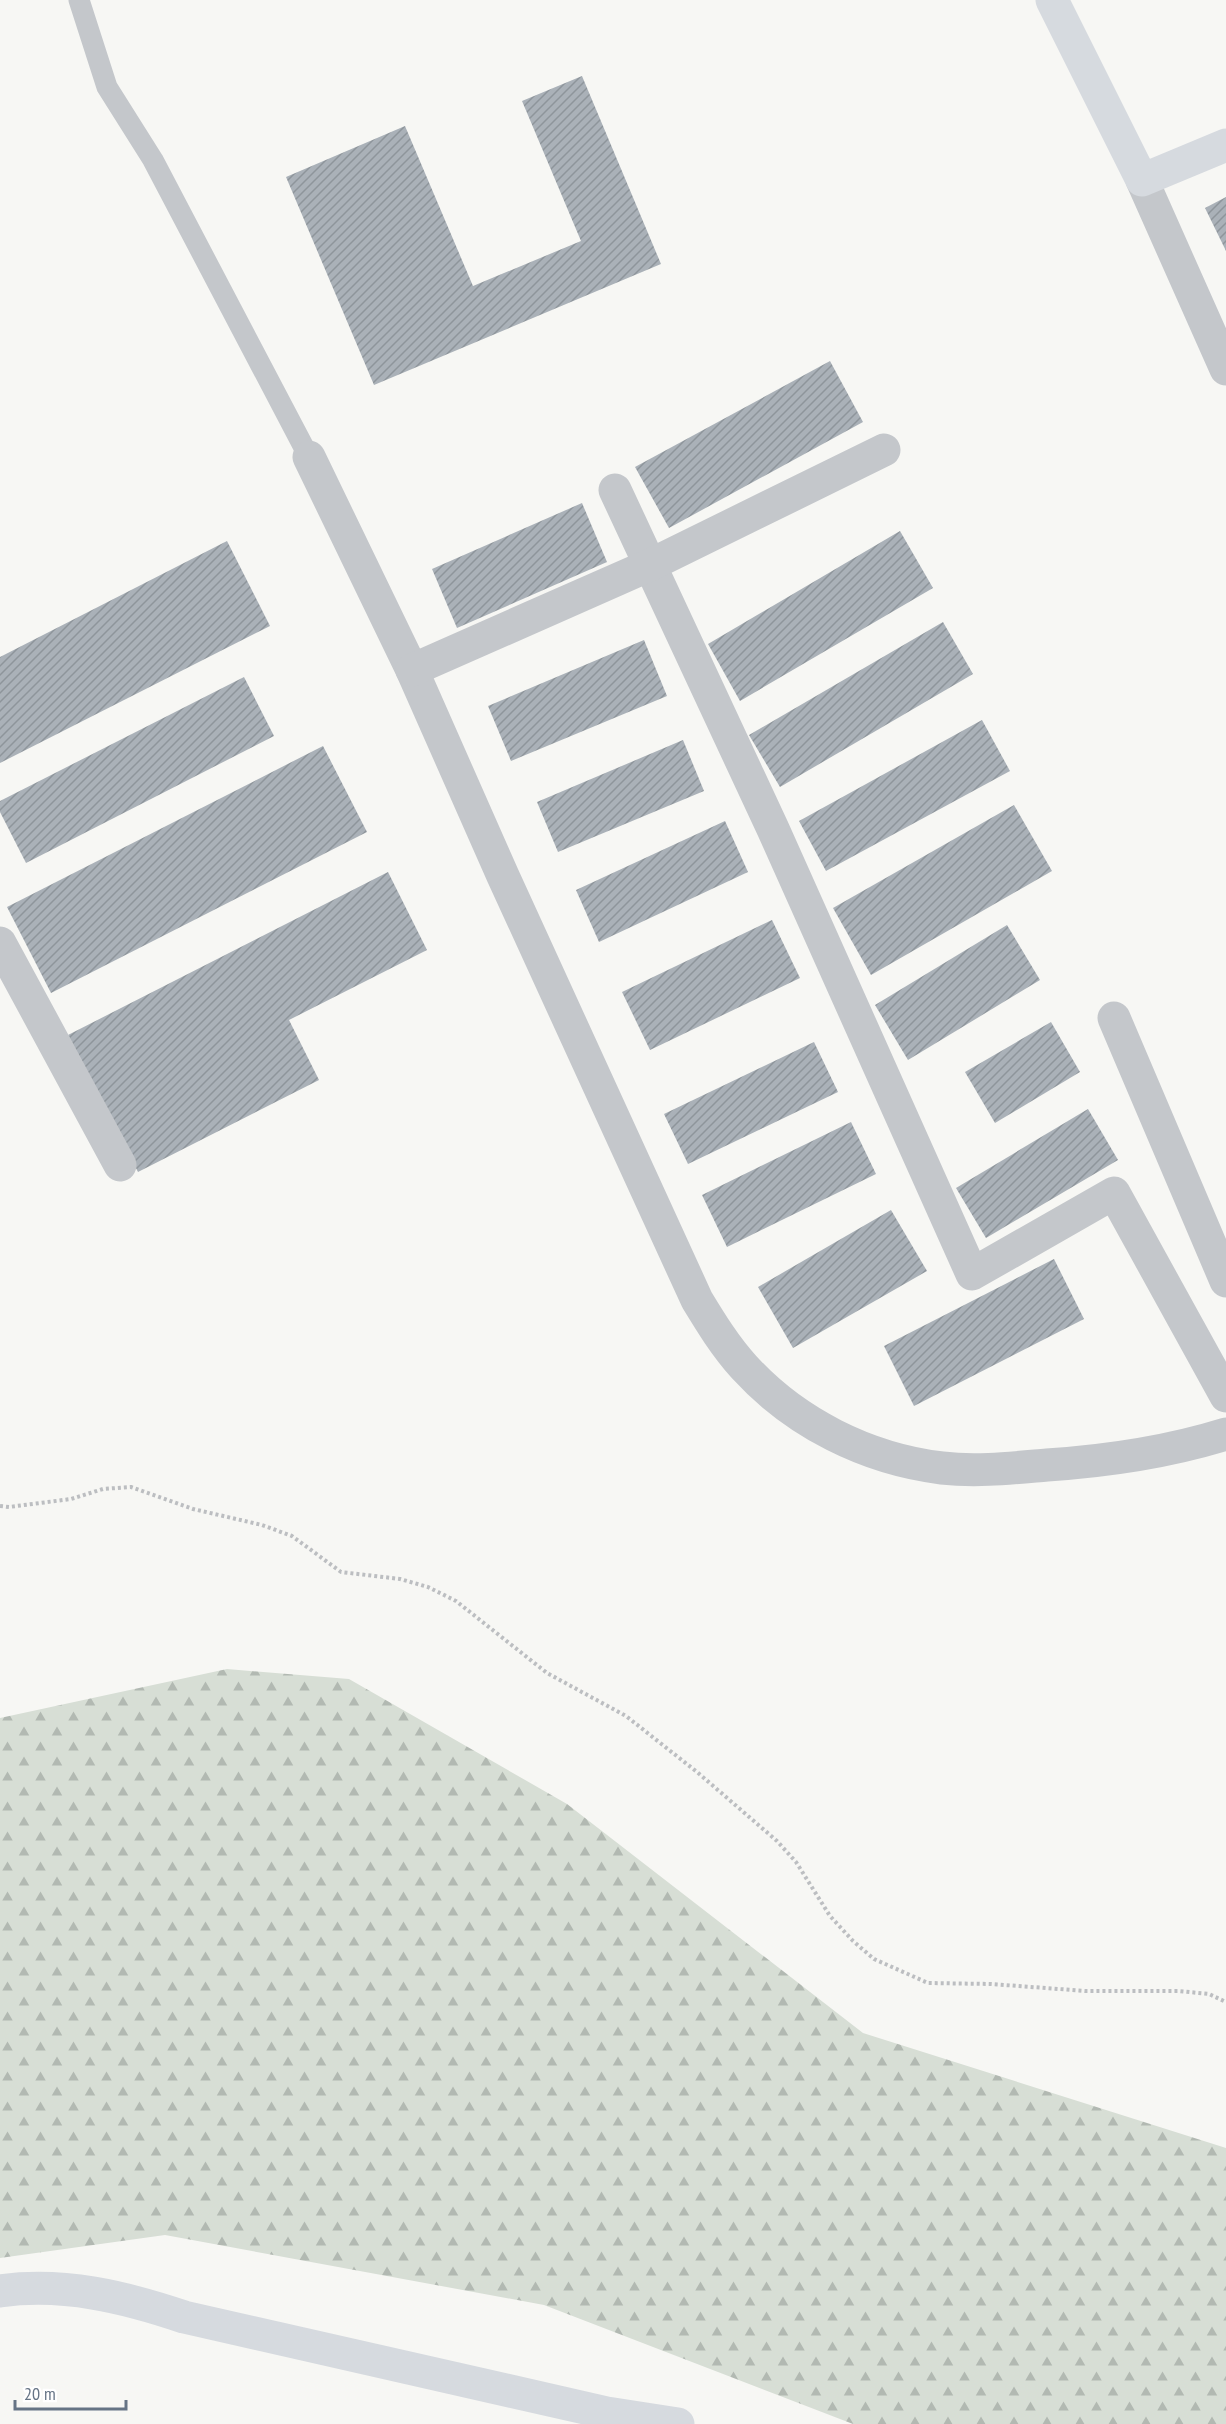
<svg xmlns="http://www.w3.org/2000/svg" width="1226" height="2424" viewBox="0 0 1226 2424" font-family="'PT Sans Narrow',sans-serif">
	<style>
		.forest { fill: url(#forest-firs) }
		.building { fill: url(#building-hatch) }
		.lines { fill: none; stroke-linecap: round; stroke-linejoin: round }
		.path { stroke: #bcbec1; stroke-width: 4; stroke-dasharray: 3 3; stroke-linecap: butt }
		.lane { stroke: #c4c7cb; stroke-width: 21 }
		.street { stroke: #c4c7cb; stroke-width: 33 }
		.secondary { stroke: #d6dadf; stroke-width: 33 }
	</style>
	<defs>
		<pattern id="forest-firs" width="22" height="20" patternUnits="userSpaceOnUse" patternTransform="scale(1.5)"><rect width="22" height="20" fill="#d7ded5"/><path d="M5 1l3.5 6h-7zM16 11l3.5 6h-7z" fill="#b2b9b2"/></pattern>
		<pattern id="building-hatch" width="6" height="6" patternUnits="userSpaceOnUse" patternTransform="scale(1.5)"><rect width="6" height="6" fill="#aab1b8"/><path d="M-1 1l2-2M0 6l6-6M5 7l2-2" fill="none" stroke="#8e959b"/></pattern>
	</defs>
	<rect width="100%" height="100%" fill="#f7f7f4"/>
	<path class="forest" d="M227 1669 349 1679 567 1804 863 2033 1226 2148V2424H853L544 2305 165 2235 0 2258V1718Z"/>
	<g class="building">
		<path d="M582 76 661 264 374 385 286 177 405 126 473 286 581 241 522 101Z"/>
		<path d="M1226 197V251L1205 208Z"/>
		<path d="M830 361 863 422 669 528 635 467Z"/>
		<path d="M582 503 607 562 457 628 432 569Z"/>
		<path d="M900 531 933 588 740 701 708 644Z"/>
		<path d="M227 541 270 626 0 763V657Z"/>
		<path d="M943 622 973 674 780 787 749 735Z"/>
		<path d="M644 640 667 696 511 761 488 706Z"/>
		<path d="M244 677 274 736 26 863 0 812V801Z"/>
		<path d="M982 720 1010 771 826 871 799 821Z"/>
		<path d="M683 740 704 791 558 852 537 802Z"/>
		<path d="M323 746 367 832 51 993 7 907Z"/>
		<path d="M1014 805 1052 871 871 975 833 908Z"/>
		<path d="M725 821 748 872 599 942 576 890Z"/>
		<path d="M388 872 427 950 289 1020 319 1080 138 1172 68 1035Z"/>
		<path d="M772 920 800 978 650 1050 622 992Z"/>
		<path d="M1007 925 1040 980 908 1060 875 1005Z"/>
		<path d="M1051 1022 1080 1072 995 1123 965 1072Z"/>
		<path d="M814 1042 838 1092 688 1164 664 1114Z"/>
		<path d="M1088 1109 1118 1160 986 1238 956 1188Z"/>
		<path d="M851 1122 876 1174 727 1247 702 1195Z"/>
		<path d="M891 1210 927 1271 793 1348 758 1287Z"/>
		<path d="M1054 1259 1084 1319 914 1406 884 1346Z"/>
	</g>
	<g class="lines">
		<path class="path" d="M0 1506 9 1507 71 1499 103 1489 131 1487 193 1509 262 1525 292 1536 341 1572 400 1579 428 1587 456 1601 547 1673 626 1716 697 1772 777 1841 796 1862 830 1916 853 1941 874 1959 928 1983 991 1984 1086 1991H1179L1209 1994 1226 2002"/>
		<path class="lane" d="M79 0 107 87 153 160 309 457"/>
		<g class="street">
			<path d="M1142 180 1226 369"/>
			<path d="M309 457 412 670 503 876 697 1300C711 1323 725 1346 744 1367 795 1423 867 1459 942 1468 977 1472 1012 1468 1047 1465 1107 1461 1168 1452 1226 1434"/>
			<path d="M615 490 773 829 972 1274 1114 1193 1226 1396"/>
			<path d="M412 670 650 565 884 450"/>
			<path d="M0 943 120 1165"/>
			<path d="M1114 1018 1226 1281"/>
		</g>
		<g class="secondary">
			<path d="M1052 0 1142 180 1226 145"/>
			<path d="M0 2291C63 2282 125 2297 184 2317L607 2413 678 2424"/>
		</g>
	</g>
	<path d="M15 2400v9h111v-9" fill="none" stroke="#667485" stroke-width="3"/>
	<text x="24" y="2400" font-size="18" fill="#667485" stroke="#ffffff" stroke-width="4.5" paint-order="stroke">20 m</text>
</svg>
